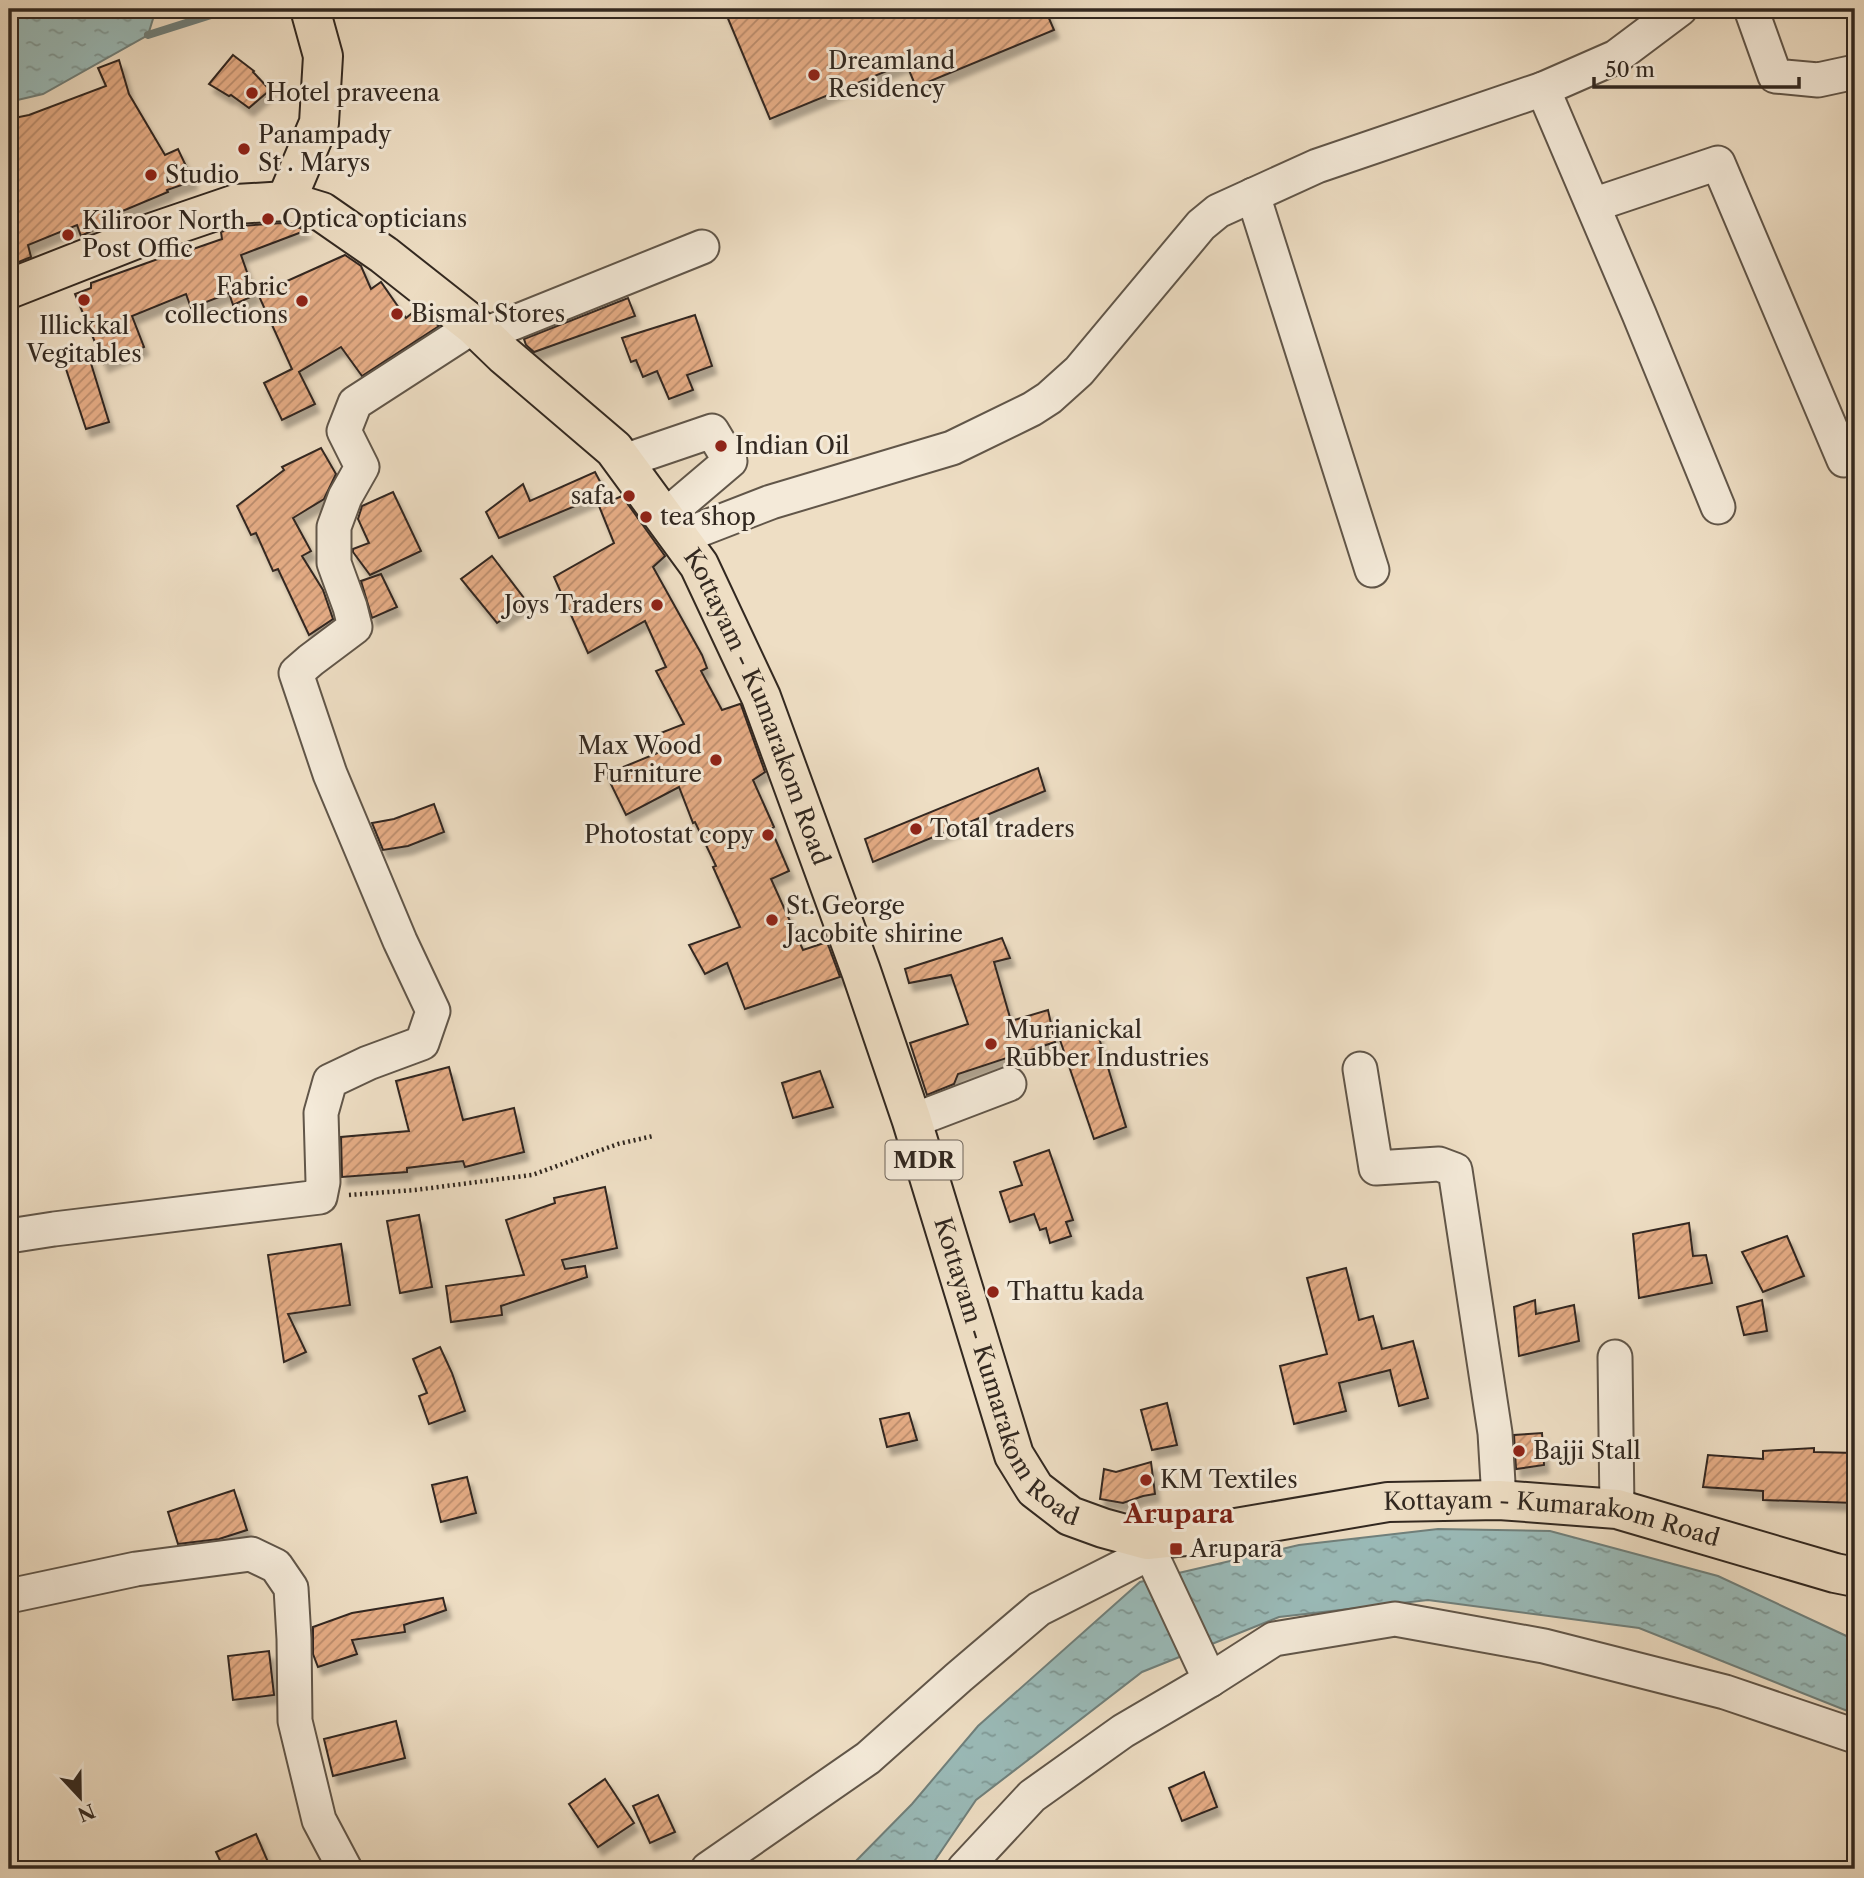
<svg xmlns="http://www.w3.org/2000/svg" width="1864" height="1878" viewBox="0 0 1864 1878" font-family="'Libre Caslon Text',serif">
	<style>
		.water { fill: url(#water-ripples); stroke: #70807c; stroke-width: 2 }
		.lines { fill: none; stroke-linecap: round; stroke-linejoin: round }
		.stream { stroke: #70807c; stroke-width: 8 }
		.building { fill: url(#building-hatch); stroke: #322820; stroke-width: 2; filter: url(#shadow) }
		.minor-casing { stroke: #615649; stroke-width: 37 }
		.major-casing { stroke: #322820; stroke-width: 42 }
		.path { stroke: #322820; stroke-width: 4.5; stroke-dasharray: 2 3.5; stroke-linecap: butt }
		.minor { stroke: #f4ead9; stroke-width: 33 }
		.major { stroke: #eedec4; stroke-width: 38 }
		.poi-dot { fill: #8f2418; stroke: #f4ead9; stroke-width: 2.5 }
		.labels { text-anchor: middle; stroke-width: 6; stroke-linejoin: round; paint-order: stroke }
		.shield { fill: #f4ead9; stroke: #6c6258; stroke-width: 2 }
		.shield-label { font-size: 23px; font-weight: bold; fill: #322820 }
		.poi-label { font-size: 24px; fill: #322820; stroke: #f4ead9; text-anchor: start }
		.street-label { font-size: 24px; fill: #322820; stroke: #f4ead9 }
		.neighbourhood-label { font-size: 26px; font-weight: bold; fill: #7a1f14; stroke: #f4ead9 }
	</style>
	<defs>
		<pattern id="water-ripples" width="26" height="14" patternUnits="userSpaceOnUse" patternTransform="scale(1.75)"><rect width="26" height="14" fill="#9abbb9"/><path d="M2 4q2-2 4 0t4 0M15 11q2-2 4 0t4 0" fill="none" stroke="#7e9896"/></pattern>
		<pattern id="building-hatch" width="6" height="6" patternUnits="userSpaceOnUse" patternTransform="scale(1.75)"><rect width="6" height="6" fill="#e5ac85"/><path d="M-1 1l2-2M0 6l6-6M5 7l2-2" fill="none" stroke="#ba8c6c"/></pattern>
		<filter id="shadow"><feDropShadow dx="4.5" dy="8" stdDeviation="2" flood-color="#0004"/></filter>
	</defs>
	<rect width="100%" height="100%" fill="#eedec4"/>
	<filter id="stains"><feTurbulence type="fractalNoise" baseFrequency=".00286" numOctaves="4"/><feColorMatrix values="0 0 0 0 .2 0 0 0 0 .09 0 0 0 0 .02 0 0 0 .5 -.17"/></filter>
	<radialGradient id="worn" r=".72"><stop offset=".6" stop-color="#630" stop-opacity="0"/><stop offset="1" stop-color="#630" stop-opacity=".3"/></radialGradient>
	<g class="water">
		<path d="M9 9H156L148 35 43 94 9 102Z"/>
		<path d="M1438 1529 1550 1531 1718 1576 1855 1640V1714L1639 1628 1428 1600 1279 1617 1142 1672 976 1800 929 1869H848L912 1804 978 1726 1140 1582 1299 1545Z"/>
	</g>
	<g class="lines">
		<path class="stream" d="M148 35 230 9"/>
	</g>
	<g class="building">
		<path d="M724 9H1045L1054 30 916 87 906 63 770 119Z"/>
		<path d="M233 55 254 71 253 72 270 90 249 108 231 95 229 96 209 84Z"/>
		<path d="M119 60 129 94 165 155 178 149 193 181 167 190 168 192 120 212 122 216 81 236 77 225 28 245 31 257 9 266V119L29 115 106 86 98 68Z"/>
		<path d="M283 223 307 230 241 255 255 295 233 305 229 293 191 308 186 294 132 316 144 347 104 364 75 294 91 288V283L169 255 170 257 222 239 221 232 240 226Z"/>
		<path d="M345 255 361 266 371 289 381 282 406 318 417 309 439 326 362 376 341 347 299 372 315 404 282 420 264 383 292 369 258 294Z"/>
		<path d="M628 298 635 316 534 352 526 345 524 339Z"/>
		<path d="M695 315 712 366 687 375 693 390 669 399 657 371 643 377 636 360 631 362 622 338Z"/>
		<path d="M89 357 109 422 86 429 64 363Z"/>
		<path d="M321 448 336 474 324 499 293 518 311 551 302 556 323 590 333 619 309 635 278 569 273 571 256 533 251 535 237 506 284 470 282 467Z"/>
		<path d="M595 472 606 493 499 538 486 512 523 484 530 501Z"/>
		<path d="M393 492 421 551 370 575 353 552V549L369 543 358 519 362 506Z"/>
		<path d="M622 496 665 556 653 567 702 655 707 668 701 671 722 710 740 704 741 705 765 772 753 780 774 827 771 829 789 871 771 879 803 950 827 942 840 977 745 1009 727 963 705 974 689 945 740 927 713 867 716 866 695 822 693 823 679 787 626 815 606 774 665 750 658 734 684 724 656 671 666 667 645 621 588 653 554 577 614 543 599 506Z"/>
		<path d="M492 556 527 602 497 623 461 579Z"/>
		<path d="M381 574 397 607 372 618 361 581Z"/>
		<path d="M1038 768 1045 791 873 862 865 839Z"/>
		<path d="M434 804 444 832 408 846 383 850 372 823 394 819Z"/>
		<path d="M1002 938 1010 958 994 962 1011 1021 1048 1010 1055 1042 958 1074 954 1084 927 1095 910 1043 968 1024 951 975 909 983 905 969Z"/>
		<path d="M1096 1028 1126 1127 1094 1139 1060 1040Z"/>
		<path d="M449 1067 463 1120 514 1108 524 1152 465 1167 463 1161 407 1168V1172L342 1177 341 1137 409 1131 396 1081Z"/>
		<path d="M820 1071 833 1107 793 1118 782 1083Z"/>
		<path d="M1049 1150 1073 1220 1066 1222 1071 1236 1050 1243 1046 1228 1040 1230 1034 1214 1010 1222 1000 1192 1022 1185 1014 1162Z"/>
		<path d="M605 1187 617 1248 562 1260 565 1269 585 1266 587 1277 501 1306 502 1315 451 1322 446 1286 524 1275 506 1220 555 1203 554 1198Z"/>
		<path d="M419 1215 432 1287 400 1293 387 1221Z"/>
		<path d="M1689 1223 1693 1256 1706 1255 1712 1283 1639 1298 1633 1234Z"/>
		<path d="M1787 1236 1804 1276 1763 1292 1742 1252Z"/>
		<path d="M341 1244 350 1305 288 1314 306 1352 284 1362 268 1255Z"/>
		<path d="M1346 1268 1359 1320 1373 1316 1382 1349 1413 1341 1428 1398 1399 1406 1390 1370 1339 1383 1346 1411 1294 1424 1280 1366 1327 1354 1307 1278Z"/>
		<path d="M1535 1300 1536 1314 1574 1305 1579 1341 1519 1356 1514 1307Z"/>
		<path d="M1762 1300 1767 1331 1744 1335 1737 1307Z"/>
		<path d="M440 1347 452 1373 465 1411 429 1424 419 1396 427 1393 413 1359Z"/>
		<path d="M1167 1403 1177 1445 1152 1450 1141 1410Z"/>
		<path d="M909 1413 917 1440 887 1447 880 1419Z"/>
		<path d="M1542 1433 1544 1465 1516 1469 1514 1435Z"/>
		<path d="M1814 1448V1452L1855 1453V1503L1763 1500V1491L1703 1487 1708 1455 1763 1459V1451Z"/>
		<path d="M1151 1462 1155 1494 1143 1496 1123 1503 1100 1499 1104 1469 1116 1472Z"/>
		<path d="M467 1477 476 1513 441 1522 432 1485Z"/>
		<path d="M234 1490 247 1530 219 1539 178 1544 168 1512Z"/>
		<path d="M443 1598 446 1610 404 1625 405 1632 352 1640 357 1654 318 1667 313 1654V1627L352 1613Z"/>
		<path d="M269 1651 274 1695 233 1700 228 1656Z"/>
		<path d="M396 1721 405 1758 333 1776 324 1739Z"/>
		<path d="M1204 1772 1217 1807 1182 1821 1169 1788Z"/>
		<path d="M605 1779 634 1823 598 1847 569 1804Z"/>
		<path d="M658 1795 675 1832 650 1843 633 1806Z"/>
		<path d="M256 1834 271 1869H224L216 1852Z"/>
	</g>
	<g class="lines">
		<g class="minor-casing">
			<g id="minor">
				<path d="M1751 9 1775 76 1818 80 1855 72"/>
				<path d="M1543 89 1639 314 1718 507"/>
				<path d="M1253 195 1372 570"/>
				<path d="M1593 205 1718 163 1844 460"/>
				<path d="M483 335 702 247"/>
				<path d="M624 461 712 431 730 461 664 517"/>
				<path d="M678 538 771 502 952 448 1032 409 1049 398 1079 371 1201 225 1218 211 1317 166 1543 89 1616 57 1680 9"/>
				<path d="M1360 1069 1376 1168 1439 1164 1455 1170 1495 1433 1499 1500"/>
				<path d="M912 1121 1009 1084"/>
				<path d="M9 1236 54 1229 320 1197 323 1182 321 1113 330 1081 368 1063 422 1043 433 1011 400 941 330 774 296 673 311 660 355 627 350 607 334 563V527L345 497 362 467 344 431 355 403 474 326"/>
				<path d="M1615 1357 1617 1509"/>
				<path d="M1147 1540 1151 1554 1210 1680"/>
				<path d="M9 1596 136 1569 251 1554 276 1566 291 1588 294 1639 295 1721 319 1820 345 1869"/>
				<path d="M708 1869 868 1758 959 1677 1039 1609 1138 1559 1147 1540"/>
				<path d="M964 1869 1032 1796 1123 1731 1210 1680 1274 1639 1395 1619 1544 1646 1725 1692 1855 1736"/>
			</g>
		</g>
		<g class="major-casing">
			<g id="major">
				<path d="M286 201 319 123 323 56 310 9"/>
				<path id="s1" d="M9 289 154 232 236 204 286 201 322 212 384 255 474 326 504 355 614 449 699 565 761 697 861 971 912 1121 1014 1455 1035 1489 1070 1516 1103 1528 1147 1540 1195 1535 1388 1502 1499 1500 1617 1509 1835 1573 1855 1577"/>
			</g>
		</g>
		<path class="path" d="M349 1195 415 1190 532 1175 618 1144 653 1136"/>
		<use href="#minor" class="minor"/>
		<use href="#major" class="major"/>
	</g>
	<g class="poi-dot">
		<circle cx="814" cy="75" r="7"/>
		<circle cx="252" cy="93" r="7"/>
		<circle cx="244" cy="149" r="7"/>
		<circle cx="151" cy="175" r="7"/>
		<circle cx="268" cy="219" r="7"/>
		<circle cx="68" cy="235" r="7"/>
		<circle cx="84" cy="300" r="7"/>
		<circle cx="302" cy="301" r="7"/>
		<circle cx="397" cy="314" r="7"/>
		<circle cx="721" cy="446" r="7"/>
		<circle cx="629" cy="496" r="7"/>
		<circle cx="646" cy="517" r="7"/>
		<circle cx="657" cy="605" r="7"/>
		<circle cx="716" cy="760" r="7"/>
		<circle cx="916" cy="829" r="7"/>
		<circle cx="768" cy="835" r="7"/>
		<circle cx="772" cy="920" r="7"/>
		<circle cx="991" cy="1044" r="7"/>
		<circle cx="993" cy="1292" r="7"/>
		<circle cx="1519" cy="1451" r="7"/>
		<circle cx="1146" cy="1480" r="7"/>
		<rect x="1169" y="1542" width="14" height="14" rx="3.5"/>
	</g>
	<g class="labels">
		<rect class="shield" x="885.5" y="1140.5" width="77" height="39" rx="5"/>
		<g class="shield-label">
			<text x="924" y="1168">MDR</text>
		</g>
		<g class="poi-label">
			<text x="828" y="69">Dreamland<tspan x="828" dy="28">Residency</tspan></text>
			<text x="266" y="101">Hotel praveena</text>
			<text x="258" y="143">Panampady<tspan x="258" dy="28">St . Marys</tspan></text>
			<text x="165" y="183">Studio</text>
			<text x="282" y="227">Optica opticians</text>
			<text x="82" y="229">Kiliroor North<tspan x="82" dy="28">Post Offic</tspan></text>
			<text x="288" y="295" text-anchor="end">Fabric<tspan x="288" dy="28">collections</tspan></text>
			<text x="411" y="322">Bismal Stores</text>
			<text x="84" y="334" text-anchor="middle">Illickkal<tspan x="84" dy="28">Vegitables</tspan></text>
			<text x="735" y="454">Indian Oil</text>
			<text x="615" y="504" text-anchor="end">safa</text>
			<text x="660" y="525">tea shop</text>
			<text x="643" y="613" text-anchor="end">Joys Traders</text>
			<text x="702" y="754" text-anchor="end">Max Wood<tspan x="702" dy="28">Furniture</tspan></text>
			<text x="930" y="837">Total traders</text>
			<text x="754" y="843" text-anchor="end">Photostat copy</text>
			<text x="786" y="914">St. George<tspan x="786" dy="28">Jacobite shirine</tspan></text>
			<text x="1005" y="1038">Murianickal<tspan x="1005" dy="28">Rubber Industries</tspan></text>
			<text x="1007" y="1300">Thattu kada</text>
			<text x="1533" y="1459">Bajji Stall</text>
			<text x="1160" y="1488">KM Textiles</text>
			<text x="1190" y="1557">Arupara</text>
		</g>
		<g class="street-label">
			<text dy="8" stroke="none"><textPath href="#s1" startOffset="1004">Kottayam - Kumarakom Road</textPath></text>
			<text dy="8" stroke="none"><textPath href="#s1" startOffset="1718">Kottayam - Kumarakom Road</textPath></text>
			<text dy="8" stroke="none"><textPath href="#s1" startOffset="2370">Kottayam - Kumarakom Road</textPath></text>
		</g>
		<g class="neighbourhood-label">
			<text x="1179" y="1523">Arupara</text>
		</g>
	</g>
	<rect width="1864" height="1878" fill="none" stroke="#eedec4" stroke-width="35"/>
	<rect x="10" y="10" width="1843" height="1857" fill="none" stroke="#322820" stroke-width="3.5"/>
	<rect x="18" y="18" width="1829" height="1843" fill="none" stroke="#322820" stroke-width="2"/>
	<g transform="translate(80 1797) rotate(158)" stroke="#f4ead9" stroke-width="5" paint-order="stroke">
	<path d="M0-5L12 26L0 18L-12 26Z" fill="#322820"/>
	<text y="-10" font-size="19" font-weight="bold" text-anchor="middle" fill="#322820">N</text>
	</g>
	<path d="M1594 77v10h205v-10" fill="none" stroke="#322820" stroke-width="3.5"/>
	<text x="1605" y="77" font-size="21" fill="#322820" stroke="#f4ead9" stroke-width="5" paint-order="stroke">50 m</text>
	<rect width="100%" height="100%" filter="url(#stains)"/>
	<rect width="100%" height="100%" fill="url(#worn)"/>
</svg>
